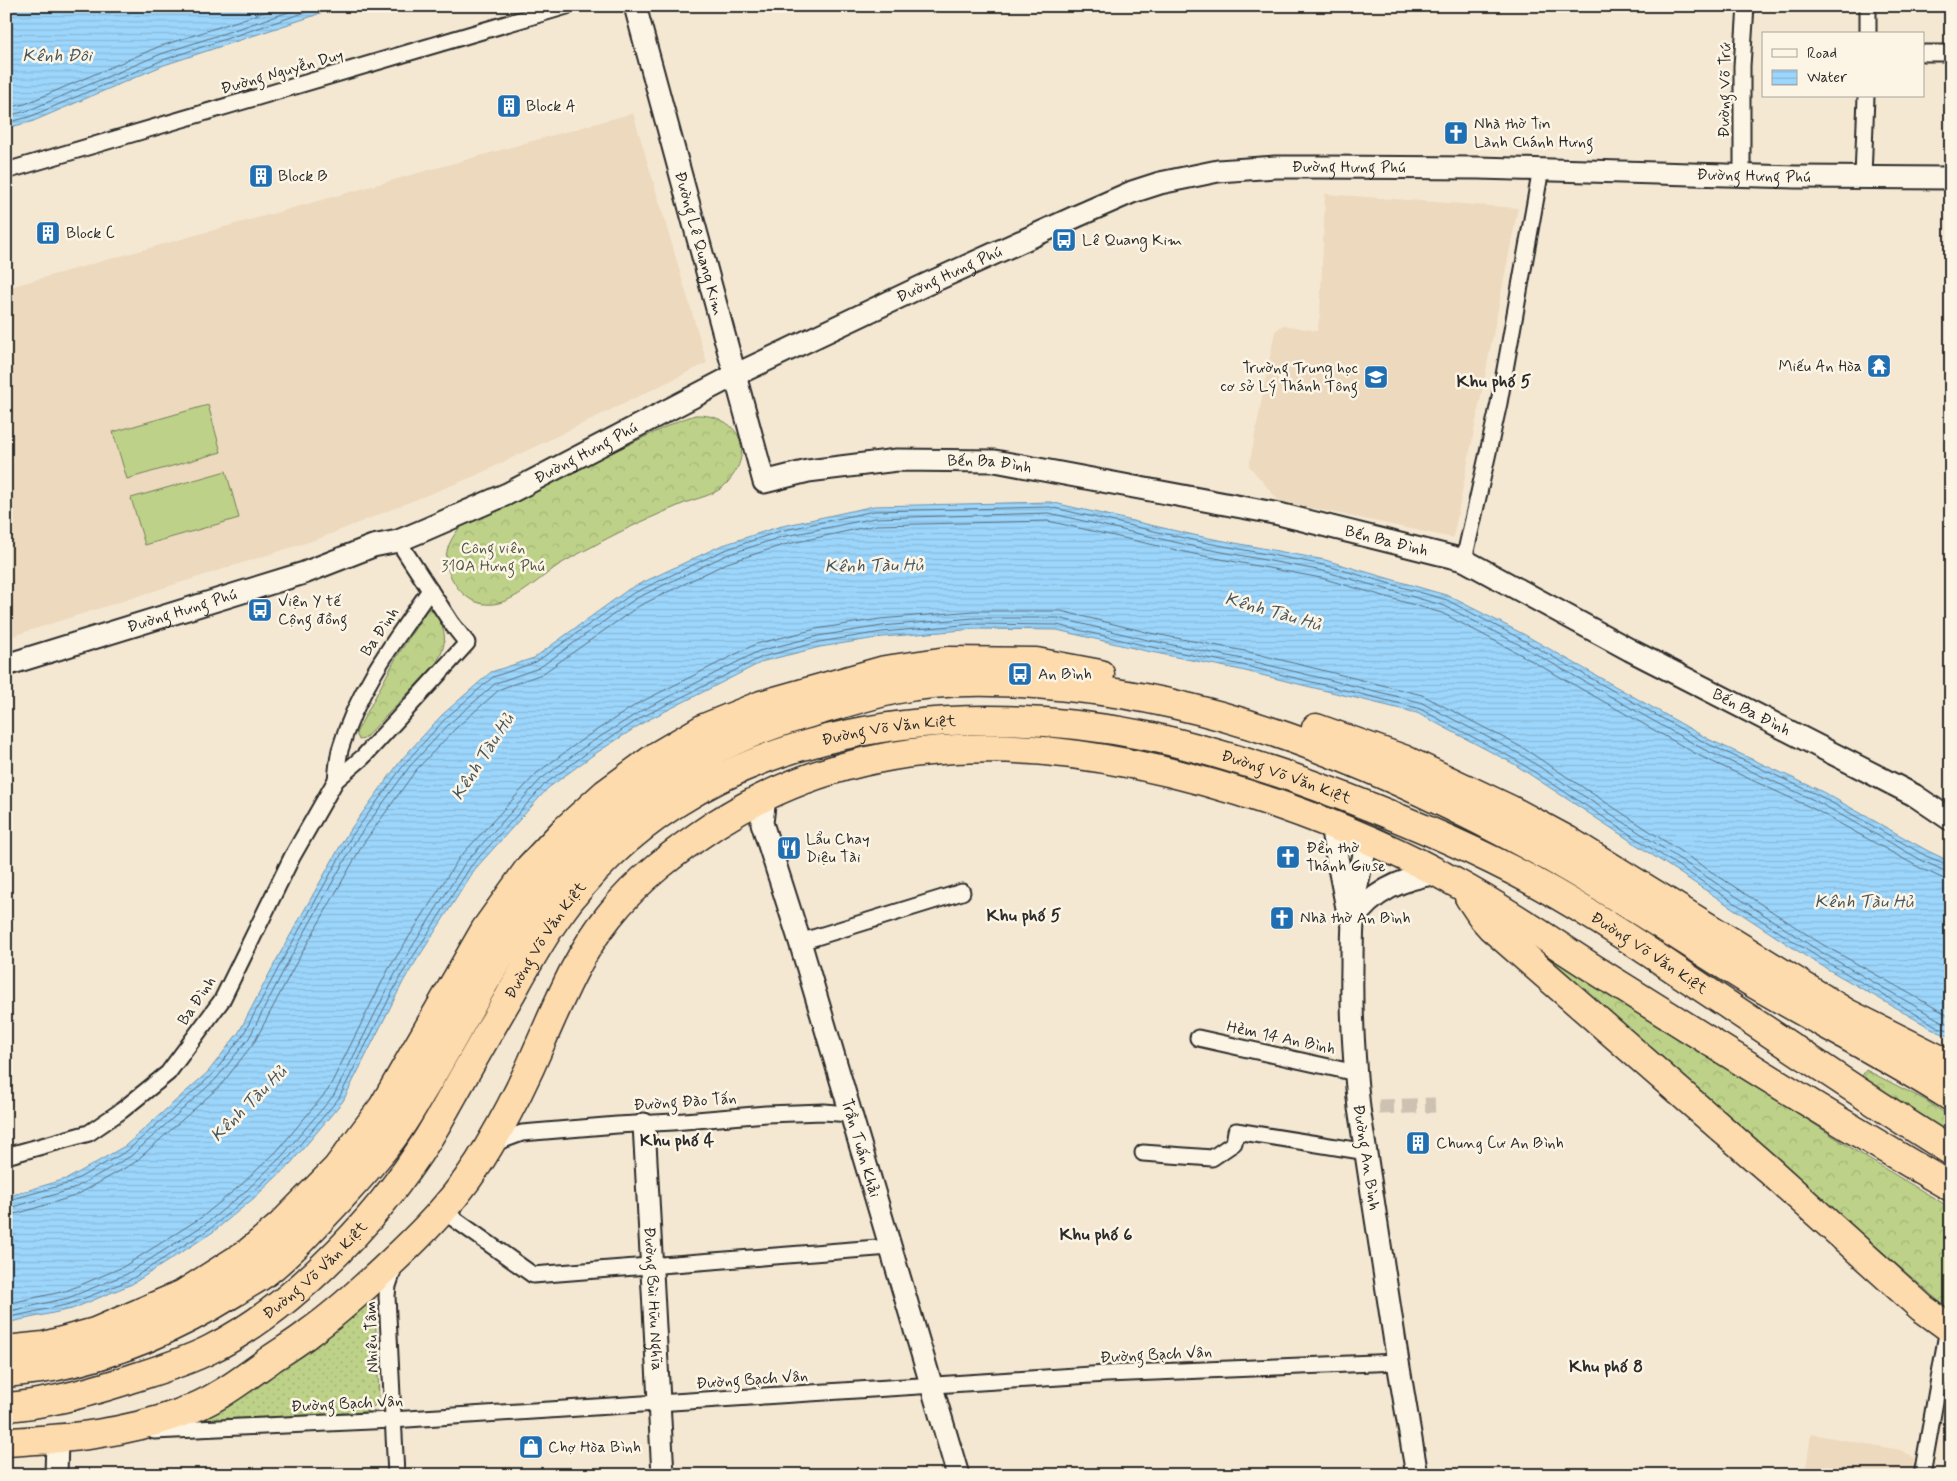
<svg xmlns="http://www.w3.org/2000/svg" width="1957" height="1481" viewBox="0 0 1957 1481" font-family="Mynerve,sans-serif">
<defs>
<pattern id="grass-dots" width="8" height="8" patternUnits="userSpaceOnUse" patternTransform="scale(1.25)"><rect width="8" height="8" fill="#bdd288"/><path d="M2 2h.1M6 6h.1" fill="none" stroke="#a3b476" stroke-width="1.8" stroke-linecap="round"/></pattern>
<pattern id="forest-crowns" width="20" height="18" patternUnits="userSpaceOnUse" patternTransform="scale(1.25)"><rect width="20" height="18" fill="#bdd288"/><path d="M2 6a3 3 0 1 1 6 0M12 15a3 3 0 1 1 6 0" fill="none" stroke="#a3b476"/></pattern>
<pattern id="water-rules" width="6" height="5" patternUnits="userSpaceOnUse" patternTransform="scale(1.25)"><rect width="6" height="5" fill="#9cd6fc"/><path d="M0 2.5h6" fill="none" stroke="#87b8d8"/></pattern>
</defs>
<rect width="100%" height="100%" fill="#f5e8d3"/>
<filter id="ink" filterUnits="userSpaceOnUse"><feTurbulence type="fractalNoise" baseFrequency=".02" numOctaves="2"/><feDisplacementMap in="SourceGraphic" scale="10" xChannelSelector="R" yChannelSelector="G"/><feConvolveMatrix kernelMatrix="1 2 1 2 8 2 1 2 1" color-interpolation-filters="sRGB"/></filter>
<g filter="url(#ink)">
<!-- built -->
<g fill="#edd9bd">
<path d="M633 113 707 363 477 475 318 539 6 638V288Z"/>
<path d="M1325 194 1518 208 1453 538 1279 501 1249 466 1275 331 1283 325 1317 331 1320 315Z"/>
<path d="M1811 1434 1901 1450 1914 1458 1912 1475H1805Z"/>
</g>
<!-- grass -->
<path fill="url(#grass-dots)" stroke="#747e5a" d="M374 1289 379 1397C377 1405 372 1408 366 1412L193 1421Z"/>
<!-- forest -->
<g fill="url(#forest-crowns)" stroke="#747e5a">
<path d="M695 415C738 414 757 450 727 483 716 496 695 498 680 505 652 517 624 529 597 544 584 551 570 558 557 566 539 579 515 602 493 604 473 606 459 593 451 577 440 557 449 539 464 523L678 421Z"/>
<path d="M431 608 435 609C446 631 449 643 435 665L364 739 359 740 356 733 396 658 427 610Z"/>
<path d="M1517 931 1865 1157 1951 1208V1312Z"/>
<path d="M1866 1070 1925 1100 1951 1117V1136L1860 1079Z"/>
</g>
<!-- garden -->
<g fill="#bdd288" stroke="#747e5a">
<path d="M208 405 221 452 127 479 113 432Z"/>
<path d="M226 471 239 518 145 545 131 498Z"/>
</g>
<!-- water -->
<g fill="url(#water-rules)" stroke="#6f92a8">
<path d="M6 6H337L313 16 164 65 31 122 6 128Z"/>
<path d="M1050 502 1198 536 1325 560 1449 596 1525 635 1708 739 1821 791 1928 851 1951 862V1037L1936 1031 1810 959 1514 764 1417 713 1241 670 1146 651 1057 630 975 629 883 637 820 647 764 661 646 721 593 755 548 788 475 869 404 980 343 1101 291 1163 254 1198 213 1232 132 1284 72 1309 6 1323V1197L69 1178 125 1146 208 1072 239 1032 277 959 347 834 402 759 442 715 491 672 534 658 629 589 720 546 778 527 874 506Z"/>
</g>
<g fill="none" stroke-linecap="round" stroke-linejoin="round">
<!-- shore -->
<g stroke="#586f7f" stroke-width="1">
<path d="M6 108 25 104 158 47 283 6"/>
<path d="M6 116 27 111 161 54 307 6"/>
<path d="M6 123 29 117 163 60 324 6"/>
<path d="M6 1201 70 1183 127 1151 212 1075 243 1035 282 961 351 837 406 762 446 718 493 677 536 662 632 594 722 551 780 531 874 511 1050 507 1197 541 1324 565 1447 600 1523 640 1706 743 1818 795 1926 856 1951 866"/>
<path d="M6 1208 17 1206 73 1189 131 1156 216 1079 249 1038 287 964 356 840 410 766 450 723 496 683 539 668 635 599 724 556 781 537 875 518 1049 513 1196 547 1323 571 1445 606 1520 645 1703 749 1816 801 1923 861 1945 871 1951 872"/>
<path d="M6 1215 19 1213 75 1196 134 1163 221 1085 255 1041 294 967 363 844 416 770 456 728 500 689 542 674 639 606 727 563 783 545 876 525 1048 521 1194 554 1321 578 1442 613 1516 652 1700 756 1812 808 1920 868 1942 878 1951 880"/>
<path d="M6 1304 66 1291 123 1267 202 1217 242 1184 277 1151 328 1090 388 970 459 858 537 773 583 739 637 704 756 644 816 629 880 619 974 611H1061L1150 633 1245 651 1422 695 1523 748 1820 943 1951 1017"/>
<path d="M6 1312 68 1298 127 1274 207 1223 247 1190 282 1156 334 1095 395 974 465 863 541 779 587 745 641 711 759 651 818 636 882 626 974 618H1058L1148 640 1243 659 1420 702 1520 754 1816 949 1941 1021 1951 1025"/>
<path d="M6 1318 70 1304 130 1280 211 1228 251 1194 287 1160 339 1098 400 977 471 866 545 784 591 750 644 716 762 657 819 642 882 632 974 624 1057 625 1147 646 1242 665 1418 708 1516 760 1813 954 1938 1027 1951 1031"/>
</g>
<!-- street-tunnel -->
<path stroke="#cdc2b1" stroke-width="15" stroke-dasharray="15 8" stroke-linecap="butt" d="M1379 1107 1435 1105"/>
<defs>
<g id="street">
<path d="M1868 34V6"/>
<path d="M1923 53H1951"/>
<path d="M6 171 567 6"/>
<path d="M1742 175V66L1746 6"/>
<path d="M1863 178 1866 96"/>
<path d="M1464 560 1499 403 1541 169"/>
<path d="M336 780C337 770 338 759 340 750 357 690 395 640 430 590"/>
<path d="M800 942 962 892"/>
<path d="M1198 1038 1356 1073"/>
<path d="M492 1144 522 1133 617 1125 673 1122 766 1114 824 1112 850 1114"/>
<path d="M1143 1153 1212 1158 1234 1143 1236 1131 1367 1152"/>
<path d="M6 1156 89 1133 121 1111 168 1073 222 1000 292 857 336 780 363 757 467 643 452 624 398 541"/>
<path d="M443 1211 533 1275 890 1247"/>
<path d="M395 1265 388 1286 387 1296 396 1475"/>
<path d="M154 1431 392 1420 1106 1374 1398 1362"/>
<path d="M1922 1475 1948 1328"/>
</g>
<g id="secondary">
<path id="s1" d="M635 6 764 482 808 471 897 460 995 461 1279 514 1464 560 1630 650 1914 795 1951 820"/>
<path id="s2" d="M6 665 304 573 373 546 398 541 422 531 507 494 735 375 927 284 1075 217 1132 192 1160 183 1218 171 1276 167H1320L1479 168 1795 177 1951 178"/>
<path id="s3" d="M765 797 762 823 800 942 958 1475"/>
<path d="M1333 826V837L1347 908"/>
<path id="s4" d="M1369 840C1353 884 1352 921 1352 967 1351 1014 1354 1061 1359 1108L1398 1362 1417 1475"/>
<path d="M1352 922C1372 891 1403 878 1439 873"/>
<path id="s5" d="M644 1124 663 1475"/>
<path d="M56 1475 57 1440"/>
</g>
<g id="highway">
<path d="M1316 728 1403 759 1511 810 1567 840 1845 1012 1951 1065"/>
<path d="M1469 897 1483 918 1491 927 1769 1170 1922 1308 1951 1329"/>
<path d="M6 1350 44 1346 95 1332 183 1294 249 1252 279 1227 337 1168 383 1107 485 930 530 867 564 831 606 793 658 755 704 728 761 705 885 670 947 661 1036 662 1100 674"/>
<path d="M6 1373C22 1371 37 1370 53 1367 118 1354 179 1327 235 1292 245 1285 256 1280 265 1273 292 1252 316 1224 340 1199 358 1179 377 1159 393 1137 407 1118 418 1097 430 1078 463 1021 494 961 533 907 601 811 700 743 814 712 841 704 867 696 893 690 950 678 1011 681 1068 687 1238 703 1401 776 1549 857 1617 895 1682 939 1748 980 1815 1020 1885 1055 1951 1097"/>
<path id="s6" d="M6 1407C46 1404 83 1394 121 1382 151 1372 181 1364 209 1350 299 1305 390 1206 439 1120 462 1079 485 1038 509 997 524 970 539 942 557 917 690 728 940 693 1152 737 1198 747 1243 761 1288 776 1358 801 1427 828 1494 861 1564 895 1630 939 1695 983 1780 1039 1864 1097 1951 1151"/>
<path d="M6 1442C65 1439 124 1434 180 1413 214 1402 243 1379 271 1359 284 1350 298 1342 310 1332 336 1314 359 1292 382 1271 423 1233 461 1195 489 1146 509 1112 527 1076 542 1040 561 997 579 953 609 916 638 879 677 850 716 824 889 713 1089 740 1274 803 1337 825 1400 851 1458 884 1513 914 1565 951 1618 984 1728 1053 1838 1122 1951 1187"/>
</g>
</defs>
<!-- street casing -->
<use href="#street" stroke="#2b2b2b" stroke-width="19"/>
<!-- secondary casing -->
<use href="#secondary" stroke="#2b2b2b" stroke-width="25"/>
<!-- highway casing -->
<use href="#highway" stroke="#2b2b2b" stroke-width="31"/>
<!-- street -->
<use href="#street" stroke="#fcf5e5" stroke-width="15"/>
<!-- secondary -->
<use href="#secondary" stroke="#fcf5e5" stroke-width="21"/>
<!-- highway -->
<use href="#highway" stroke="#fedbac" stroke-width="28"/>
</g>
</g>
<!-- icons -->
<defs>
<symbol id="building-square" viewBox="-11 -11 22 22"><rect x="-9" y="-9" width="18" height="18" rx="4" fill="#1f6fb2" stroke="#fcf5e5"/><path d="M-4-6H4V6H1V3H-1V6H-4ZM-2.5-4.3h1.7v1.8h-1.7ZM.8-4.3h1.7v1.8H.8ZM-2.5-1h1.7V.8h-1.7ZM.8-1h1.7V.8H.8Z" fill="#fff"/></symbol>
<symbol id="church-square" viewBox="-11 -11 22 22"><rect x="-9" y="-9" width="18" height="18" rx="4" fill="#1f6fb2" stroke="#fcf5e5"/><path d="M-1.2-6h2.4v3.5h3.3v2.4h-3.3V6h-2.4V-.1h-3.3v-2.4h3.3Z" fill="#fff"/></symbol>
<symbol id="bus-square" viewBox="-11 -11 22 22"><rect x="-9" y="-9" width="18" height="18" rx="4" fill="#1f6fb2" stroke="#fcf5e5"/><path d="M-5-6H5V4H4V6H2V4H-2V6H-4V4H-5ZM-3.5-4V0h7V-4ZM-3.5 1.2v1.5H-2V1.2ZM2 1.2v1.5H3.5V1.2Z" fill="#fff"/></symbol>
<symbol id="temple-square" viewBox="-11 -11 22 22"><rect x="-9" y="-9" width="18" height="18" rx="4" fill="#1f6fb2" stroke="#fcf5e5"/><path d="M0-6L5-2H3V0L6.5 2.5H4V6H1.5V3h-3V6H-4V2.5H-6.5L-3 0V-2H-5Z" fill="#fff"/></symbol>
<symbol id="school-square" viewBox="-11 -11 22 22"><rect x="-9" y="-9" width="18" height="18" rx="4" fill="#1f6fb2" stroke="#fcf5e5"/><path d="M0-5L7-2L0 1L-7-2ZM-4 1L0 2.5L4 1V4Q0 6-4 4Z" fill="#fff"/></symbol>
<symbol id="restaurant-square" viewBox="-11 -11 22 22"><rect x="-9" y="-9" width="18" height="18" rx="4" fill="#1f6fb2" stroke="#fcf5e5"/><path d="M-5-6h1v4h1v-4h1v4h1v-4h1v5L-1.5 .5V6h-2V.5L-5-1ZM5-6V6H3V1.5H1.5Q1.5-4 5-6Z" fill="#fff"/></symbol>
<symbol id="shop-square" viewBox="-11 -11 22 22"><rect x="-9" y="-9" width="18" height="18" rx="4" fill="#1f6fb2" stroke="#fcf5e5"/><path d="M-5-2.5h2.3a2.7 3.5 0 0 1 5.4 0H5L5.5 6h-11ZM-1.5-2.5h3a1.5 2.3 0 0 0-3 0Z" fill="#fff"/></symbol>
</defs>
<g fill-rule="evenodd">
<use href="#building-square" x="495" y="92" width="28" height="28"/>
<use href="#church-square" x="1442" y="119" width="28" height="28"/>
<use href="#building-square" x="247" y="162" width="28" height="28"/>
<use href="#building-square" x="34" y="219" width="28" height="28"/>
<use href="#bus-square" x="1050" y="226" width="28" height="28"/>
<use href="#temple-square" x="1865" y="352" width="28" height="28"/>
<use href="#school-square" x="1362" y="363" width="28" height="28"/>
<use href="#bus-square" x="246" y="596" width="28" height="28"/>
<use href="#bus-square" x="1006" y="660" width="28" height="28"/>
<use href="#restaurant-square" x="775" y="834" width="28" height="28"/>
<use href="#church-square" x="1274" y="843" width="28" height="28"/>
<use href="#church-square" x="1268" y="904" width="28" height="28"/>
<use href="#building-square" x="1404" y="1129" width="28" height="28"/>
<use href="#shop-square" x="517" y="1433" width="28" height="28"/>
</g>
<g text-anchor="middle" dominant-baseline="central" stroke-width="5" stroke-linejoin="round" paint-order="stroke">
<!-- street labels -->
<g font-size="16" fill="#2b2b2b" stroke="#fcf5e5">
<text transform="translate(282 72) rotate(-16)">Đường Nguyễn Duy</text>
<text transform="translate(1725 90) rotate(-89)">Đường Võ Trứ</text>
<text stroke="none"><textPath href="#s2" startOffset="1444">Đường Hưng Phú</textPath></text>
<text stroke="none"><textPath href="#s2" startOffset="1849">Đường Hưng Phú</textPath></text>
<text stroke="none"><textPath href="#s1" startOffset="246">Đường Lê Quang Kim</textPath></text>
<text stroke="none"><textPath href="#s2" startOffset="1024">Đường Hưng Phú</textPath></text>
<text stroke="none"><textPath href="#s2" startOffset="619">Đường Hưng Phú</textPath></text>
<text stroke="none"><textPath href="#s1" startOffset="721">Bến Ba Đình</textPath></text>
<text stroke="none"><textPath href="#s1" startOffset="1126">Bến Ba Đình</textPath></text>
<text stroke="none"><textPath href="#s2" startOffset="184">Đường Hưng Phú</textPath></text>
<text transform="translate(380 632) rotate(-56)">Ba Đình</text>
<text stroke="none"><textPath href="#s1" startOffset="1531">Bến Ba Đình</textPath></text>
<text stroke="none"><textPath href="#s6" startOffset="1169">Đường Võ Văn Kiệt</textPath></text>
<text stroke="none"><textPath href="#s6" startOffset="1574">Đường Võ Văn Kiệt</textPath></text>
<text stroke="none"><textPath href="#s6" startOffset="750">Đường Võ Văn Kiệt</textPath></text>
<text stroke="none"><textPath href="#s6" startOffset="1979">Đường Võ Văn Kiệt</textPath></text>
<text transform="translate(197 1001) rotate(-56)">Ba Đình</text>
<text transform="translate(1281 1038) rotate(12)">Hẻm 14 An Bình</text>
<text transform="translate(685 1102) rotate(-4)">Đường Đào Tấn</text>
<text stroke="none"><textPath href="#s3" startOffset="366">Trần Tuấn Khải</textPath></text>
<text stroke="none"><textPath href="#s4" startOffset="320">Đường An Bình</textPath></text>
<text stroke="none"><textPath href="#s6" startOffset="345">Đường Võ Văn Kiệt</textPath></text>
<text stroke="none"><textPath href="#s5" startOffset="175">Đường Bùi Hữu Nghĩa</textPath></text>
<text transform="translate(372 1337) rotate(-92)">Nhiêu Tâm</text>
<text transform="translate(1156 1355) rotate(-3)">Đường Bạch Vân</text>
<text transform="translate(752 1380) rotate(-4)">Đường Bạch Vân</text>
<text transform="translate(347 1404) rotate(-3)">Đường Bạch Vân</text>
</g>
<!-- poi labels -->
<g font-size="16" fill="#2b2b2b" stroke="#fcf5e5" text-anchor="start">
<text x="526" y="106">Block A</text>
<text x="1474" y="124">Nhà thờ Tin<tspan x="1474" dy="18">Lành Chánh Hưng</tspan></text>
<text x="278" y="176">Block B</text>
<text x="66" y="233">Block C</text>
<text x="1082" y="240">Lê Quang Kim</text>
<text x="1862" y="366" text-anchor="end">Miếu An Hòa</text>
<text x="1358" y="368" text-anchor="end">Trường Trung học<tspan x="1358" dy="18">cơ sở Lý Thánh Tông</tspan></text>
<text x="278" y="601">Viện Y tế<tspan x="278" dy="18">Cộng đồng</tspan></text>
<text x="1038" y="674">An Bình</text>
<text x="806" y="839">Lẩu Chay<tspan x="806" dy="18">Diệu Tài</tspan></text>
<text x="1306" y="848">Đền thờ<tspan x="1306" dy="18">Thánh Giuse</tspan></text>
<text x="1300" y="918">Nhà thờ An Bình</text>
<text x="1436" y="1143">Chung Cư An Bình</text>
<text x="548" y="1447">Chợ Hòa Bình</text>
</g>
<!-- park labels -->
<g font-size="16" fill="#505542" stroke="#fcf5e5">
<text x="493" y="548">Công viên<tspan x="493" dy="18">310A Hưng Phú</tspan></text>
</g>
<!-- water labels -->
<g font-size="18" font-style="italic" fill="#47565f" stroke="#fcf5e5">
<text x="57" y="56">Kênh Đôi</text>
<text transform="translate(874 566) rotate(-1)">Kênh Tàu Hủ</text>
<text transform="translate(1273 612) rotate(16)">Kênh Tàu Hủ</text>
<text transform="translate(483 757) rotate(-57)">Kênh Tàu Hủ</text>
<text x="1864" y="902">Kênh Tàu Hủ</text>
<text transform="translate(249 1104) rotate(-45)">Kênh Tàu Hủ</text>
</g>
<!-- neighbourhood labels -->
<g font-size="18" font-weight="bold" fill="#2b2b2b" stroke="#fcf5e5">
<text x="1494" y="382">Khu phố 5</text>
<text x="1024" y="916">Khu phố 5</text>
<text x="677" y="1141">Khu phố 4</text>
<text x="1096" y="1235">Khu phố 6</text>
<text x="1606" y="1367">Khu phố 8</text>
</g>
</g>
<!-- margin -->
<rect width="1957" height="1481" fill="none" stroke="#fcf5e5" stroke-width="25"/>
<rect x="12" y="12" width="1932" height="1456" fill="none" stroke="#2b2b2b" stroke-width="2" filter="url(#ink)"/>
<!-- legend -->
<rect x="1762" y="32" width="162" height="65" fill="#fcf5e5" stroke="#a8a49b"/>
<rect x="1772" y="49" width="25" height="8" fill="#fcf5e5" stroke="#a8a49b"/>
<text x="1807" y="58" font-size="15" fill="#2b2b2b">Road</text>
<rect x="1772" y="70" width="25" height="15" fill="url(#water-rules)" stroke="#a8a49b"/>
<text x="1807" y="82" font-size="15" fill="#2b2b2b">Water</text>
</svg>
